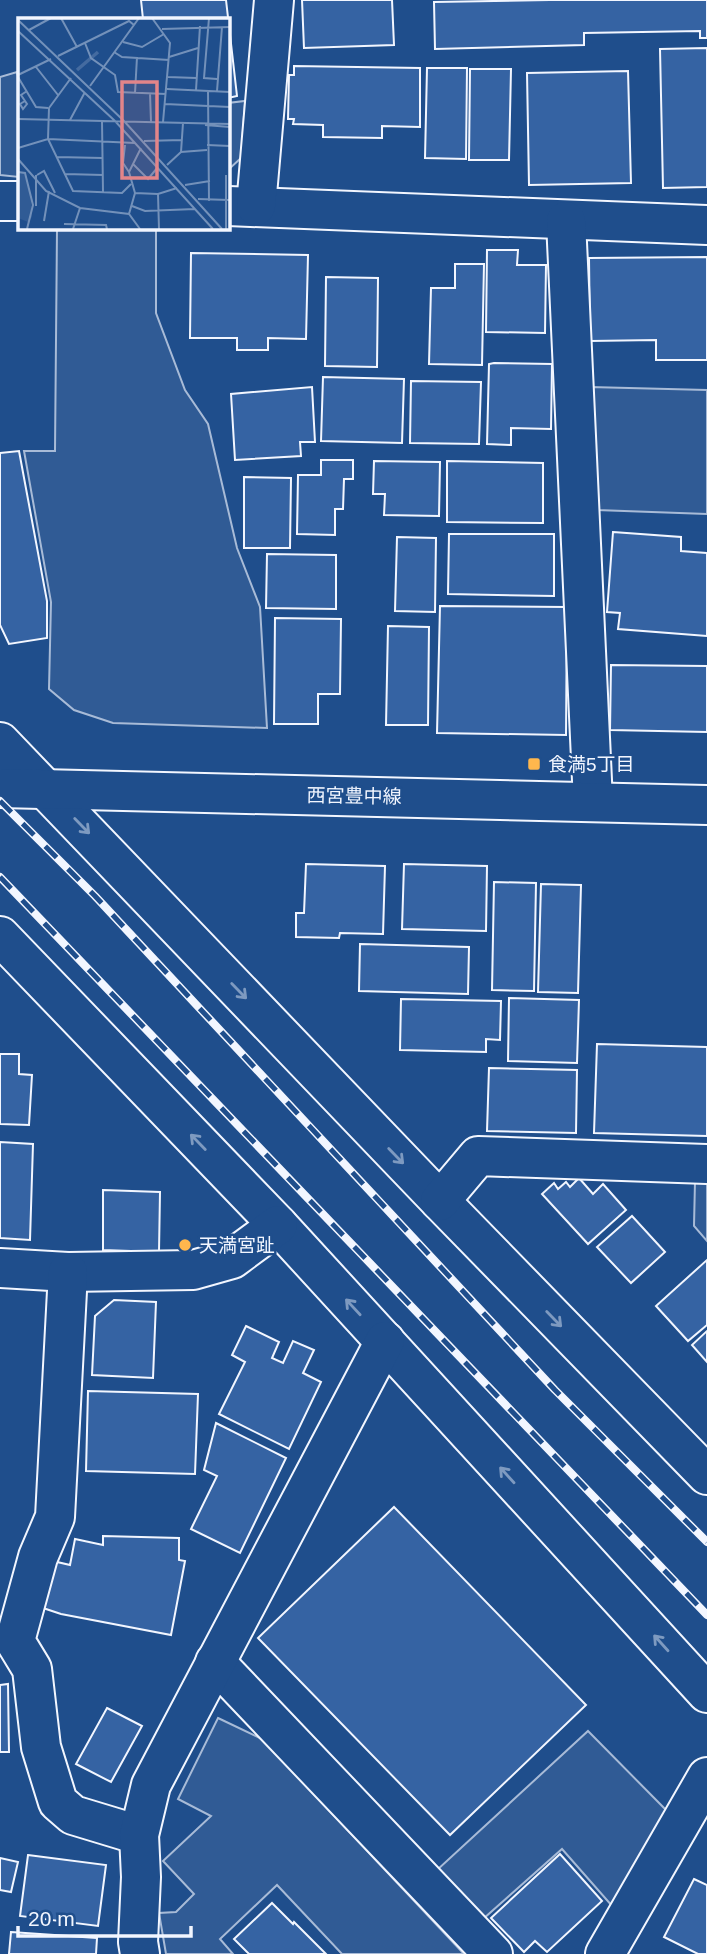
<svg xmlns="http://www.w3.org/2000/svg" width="707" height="1954" viewBox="0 0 707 1954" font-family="Arial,'Noto Sans JP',sans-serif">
<rect width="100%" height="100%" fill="#1f4e8c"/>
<!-- built -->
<g fill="#305b95" stroke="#a8bbd7" stroke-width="2">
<path d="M17 72 19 80V177L0 175V77Z"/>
<path d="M245 101 241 158 228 170V103Z"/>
<path d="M57 229 156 230V313L185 390 208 424 237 548 260 607 267 728 113 723 74 710 49 689 51 602 24 451H55Z"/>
<path d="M590 387 707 390V514L597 510Z"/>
<path d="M695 1181 707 1182V1241L694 1226Z"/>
<path d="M218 1718 262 1739 464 1954H342L277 1885 220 1939 233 1954H166L159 1913 176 1912 194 1894 163 1861 211 1816 178 1799Z"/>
<path d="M588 1731 668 1812 613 1907 562 1849 483 1919 437 1870Z"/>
</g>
<!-- building -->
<g fill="#3563a3" stroke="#f2f6ff" stroke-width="2">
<path d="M141 0H226L237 96 228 98V19H143Z"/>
<path d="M302 0H392L394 45 304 48Z"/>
<path d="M550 0H707V38H700V31L584 33V45L435 49 434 2Z"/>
<path d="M707 48V187L663 188 660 49Z"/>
<path d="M294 66 420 68V127L382 126V138L323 137V125L293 124 294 119H288L289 75H294Z"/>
<path d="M427 68H467L466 159 425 158Z"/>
<path d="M470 69H511L509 160H469Z"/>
<path d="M628 71 631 183 529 185 527 73Z"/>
<path d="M487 250H518L517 265H546L545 333 486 332Z"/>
<path d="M191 253 308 255 306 339 268 338V350H237V338H190Z"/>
<path d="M707 257V360H656V340L590 341 589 258Z"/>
<path d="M455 264H484L482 365 429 364 431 288H455Z"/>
<path d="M326 277 378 278 377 367 325 366Z"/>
<path d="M494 363 552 364 551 429 511 428V445L487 444 489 364Z"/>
<path d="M323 377 404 379 402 443 321 441Z"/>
<path d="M411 381 481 382 479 444 410 443Z"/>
<path d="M312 387 315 442H300L301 456 235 460 231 394Z"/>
<path d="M19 451 47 601V638L9 644 0 625V453Z"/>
<path d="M321 460H353V479H344L343 509H335V535L297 534 298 475H321Z"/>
<path d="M374 461 440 462 439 516 384 515 385 494H373Z"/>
<path d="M447 461 543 463V523L447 522Z"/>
<path d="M244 477 291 478 290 548H244Z"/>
<path d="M613 532 681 537V551L707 553V636L618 629 620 613 607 612Z"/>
<path d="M449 534H554V596L448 594Z"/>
<path d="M397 537 436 538 435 612 395 611Z"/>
<path d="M267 554 336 555V609L266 608Z"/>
<path d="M440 606 567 607 566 735 437 733Z"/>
<path d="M275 618 341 619 340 694H318V724H274Z"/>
<path d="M388 626 429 627 428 725H386Z"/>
<path d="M611 665 707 666V732L610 730Z"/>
<path d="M306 864 385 866 383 934 340 933 339 938 296 937V913H304Z"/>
<path d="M404 864 487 866 486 931 402 929Z"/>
<path d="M494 882 536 883 534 991 492 990Z"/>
<path d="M541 884 581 885 578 993 538 992Z"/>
<path d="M360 944 469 947 468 994 359 991Z"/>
<path d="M509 998 579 1000 577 1063 508 1061Z"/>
<path d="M401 999 501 1001 500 1040 486 1039V1052L400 1050Z"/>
<path d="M597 1044 707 1047V1136L594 1133Z"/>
<path d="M0 1054H19V1074L32 1075 29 1125 0 1124Z"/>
<path d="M489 1068 577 1070 576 1133 487 1131Z"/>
<path d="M0 1142 33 1144 30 1240 0 1238Z"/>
<path d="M579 1178 593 1194 603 1184 626 1210 588 1244 542 1194 554 1183 558 1189 566 1182 570 1187Z"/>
<path d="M103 1190 160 1192 159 1252 103 1250Z"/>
<path d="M632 1216 665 1252 631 1283 597 1247Z"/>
<path d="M707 1260V1325L688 1341 656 1306Z"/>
<path d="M114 1300 156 1302 153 1378 92 1375 95 1316Z"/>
<path d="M246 1326 279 1342 272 1358 283 1363 293 1341 314 1350 303 1373 321 1382 289 1449 219 1414 245 1362 232 1355Z"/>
<path d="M707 1331V1362L692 1345Z"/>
<path d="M88 1391 198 1394 195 1474 86 1471Z"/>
<path d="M216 1423 286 1458 240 1553 191 1529 217 1476 204 1470Z"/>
<path d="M394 1507 586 1705 450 1835 258 1638Z"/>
<path d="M103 1536 179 1538V1560L185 1561 171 1635 61 1614 43 1608 47 1577 57 1562 70 1565 75 1539 103 1545Z"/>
<path d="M8 1684 9 1752H0V1685Z"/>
<path d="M107 1708 142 1726 111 1782 76 1764Z"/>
<path d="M560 1854 602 1901 547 1952 535 1941 524 1952 491 1918Z"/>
<path d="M28 1855 106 1865 98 1926 20 1916Z"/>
<path d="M0 1858 18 1862 11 1892 0 1890Z"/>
<path d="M694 1879 707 1885V1954H698L664 1937Z"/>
<path d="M272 1903 293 1924 294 1922 326 1954H249L234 1939Z"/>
<path d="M11 1932 97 1938 96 1954H9Z"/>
</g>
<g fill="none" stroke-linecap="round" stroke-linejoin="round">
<defs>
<g id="minor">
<path d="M0 201H19"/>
<path d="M228 206 707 225"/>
<path d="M256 206 274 0"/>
<path d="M566 221 593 802"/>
<path d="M0 742 440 1201 707 1475"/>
<path d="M0 936 278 1225 707 1693"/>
<path d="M440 1201 478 1156 707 1164"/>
<path d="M0 1268 68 1272 193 1270 232 1259 278 1225"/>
<path d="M68 1272 55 1517 38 1557 15 1641 32 1669 41 1747 58 1802 73 1815 139 1835"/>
<path d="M215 1662 493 1954"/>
<path d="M140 1954 138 1942 141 1877 139 1835 151 1785 385 1341"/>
<path d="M605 1954 707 1777"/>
</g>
<path id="major" d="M0 788 707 805"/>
</defs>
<!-- minor casing -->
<use href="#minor" stroke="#f2f6ff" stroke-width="42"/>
<!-- major casing -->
<use href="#major" stroke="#f2f6ff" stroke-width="42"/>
<!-- minor -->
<use href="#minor" stroke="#1f4e8c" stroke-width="38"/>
<!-- major -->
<use href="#major" stroke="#1f4e8c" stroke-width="38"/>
<defs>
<g id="rail">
<path d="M0 801 95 896 555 1390 707 1542"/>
<path d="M0 877 707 1615"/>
</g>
</defs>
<!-- rail casing -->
<use href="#rail" stroke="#f2f6ff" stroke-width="8"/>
<!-- rail -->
<use href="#rail" stroke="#1f4e8c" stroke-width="5" stroke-dasharray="16" stroke-linecap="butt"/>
</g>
<!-- one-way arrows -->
<defs><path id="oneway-shaft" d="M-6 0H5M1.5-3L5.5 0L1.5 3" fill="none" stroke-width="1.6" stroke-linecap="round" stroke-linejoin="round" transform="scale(1.75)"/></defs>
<g stroke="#7e9ac0">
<use href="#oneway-shaft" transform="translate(82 826) rotate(46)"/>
<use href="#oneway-shaft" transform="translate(239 991) rotate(46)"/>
<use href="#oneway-shaft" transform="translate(198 1142) rotate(-134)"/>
<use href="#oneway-shaft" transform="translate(396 1156) rotate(46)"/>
<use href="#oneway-shaft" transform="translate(353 1307) rotate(-133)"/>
<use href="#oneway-shaft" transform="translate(554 1319) rotate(46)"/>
<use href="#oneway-shaft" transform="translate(507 1475) rotate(-132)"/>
<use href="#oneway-shaft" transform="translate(661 1643) rotate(-132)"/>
</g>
<!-- markers -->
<g fill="#ffb74d" stroke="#1f4e8c" stroke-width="2.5">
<rect x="527" y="757" width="14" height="14" rx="3.5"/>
<circle cx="185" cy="1245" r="7"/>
</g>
<g text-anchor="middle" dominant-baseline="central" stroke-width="5" stroke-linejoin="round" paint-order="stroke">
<!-- poi labels -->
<g font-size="19" fill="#f2f6ff" stroke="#1f4e8c" text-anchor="start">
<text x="548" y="764">食満5丁目</text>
<text x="199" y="1245">天満宮趾</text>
</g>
<!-- street labels -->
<g font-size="19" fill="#f2f6ff" stroke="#1f4e8c">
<text transform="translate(354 796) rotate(1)">西宮豊中線</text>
</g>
</g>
<!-- overview -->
<g transform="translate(18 18)">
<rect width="212" height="212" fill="#1f4e8c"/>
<path d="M0 155H6L13 178 14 199 10 204 0 200Z" fill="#305b95"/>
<path fill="none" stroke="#446ba0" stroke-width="3.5" d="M59 52 80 34"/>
<path fill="none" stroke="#7391ba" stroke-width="2" d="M43 0 59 29M134 0 152 25 145 104M191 0 186 60 199 61M0 2 106 103 204 211M144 11 212 9M11 12 33 0M0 13 97 103 195 211M105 24 124 29 146 16M67 25 73 40 97 57 100 74 148 76M96 34 104 39 151 42M40 38 111 3 116 7M151 39 180 30M18 49 40 77M0 57 33 41M0 59 18 89 30 90M150 59 178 60M53 60 31 90 30 121 55 173 104 175 113 166M72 68 121 0M149 71 212 74M178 72 182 8M190 73 191 183M199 73 204 9M117 75 119 39M132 75 133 104M7 83 2 86 5 91 9 86 3 77 9 73M147 86 212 89M0 101 212 106M52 102 67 74M84 103 85 174M187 107 212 109M126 123 164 122M107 127 105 145 111 154M189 127 212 128M0 130 30 121 117 125M163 134 165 105M39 139 84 140M0 141 28 173 62 190 111 196 122 211M115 146 130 161 140 149M149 147 163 134 189 132M0 154 7 155 15 187 9 211M47 156 85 157M18 157V188M19 157 26 153 37 175M167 167 192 163M117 175 140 176 159 170M140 176 141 211M180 181 211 182M114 188 127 193 177 191M111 196 117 175 111 154 123 130M26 203 31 173M46 206 88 207 89 211M55 211 62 190M208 211V157"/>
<path fill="#e38589" fill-opacity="0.15" stroke="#e38589" stroke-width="3.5" d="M104 64H139V160H104Z"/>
<rect width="212" height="212" fill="none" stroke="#f2f6ff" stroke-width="3.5"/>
</g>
<!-- scale -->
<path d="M18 1926v10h173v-10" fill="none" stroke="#f2f6ff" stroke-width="3.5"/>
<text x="28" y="1926" font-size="21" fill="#f2f6ff" stroke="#1f4e8c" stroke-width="5" paint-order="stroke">20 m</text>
</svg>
